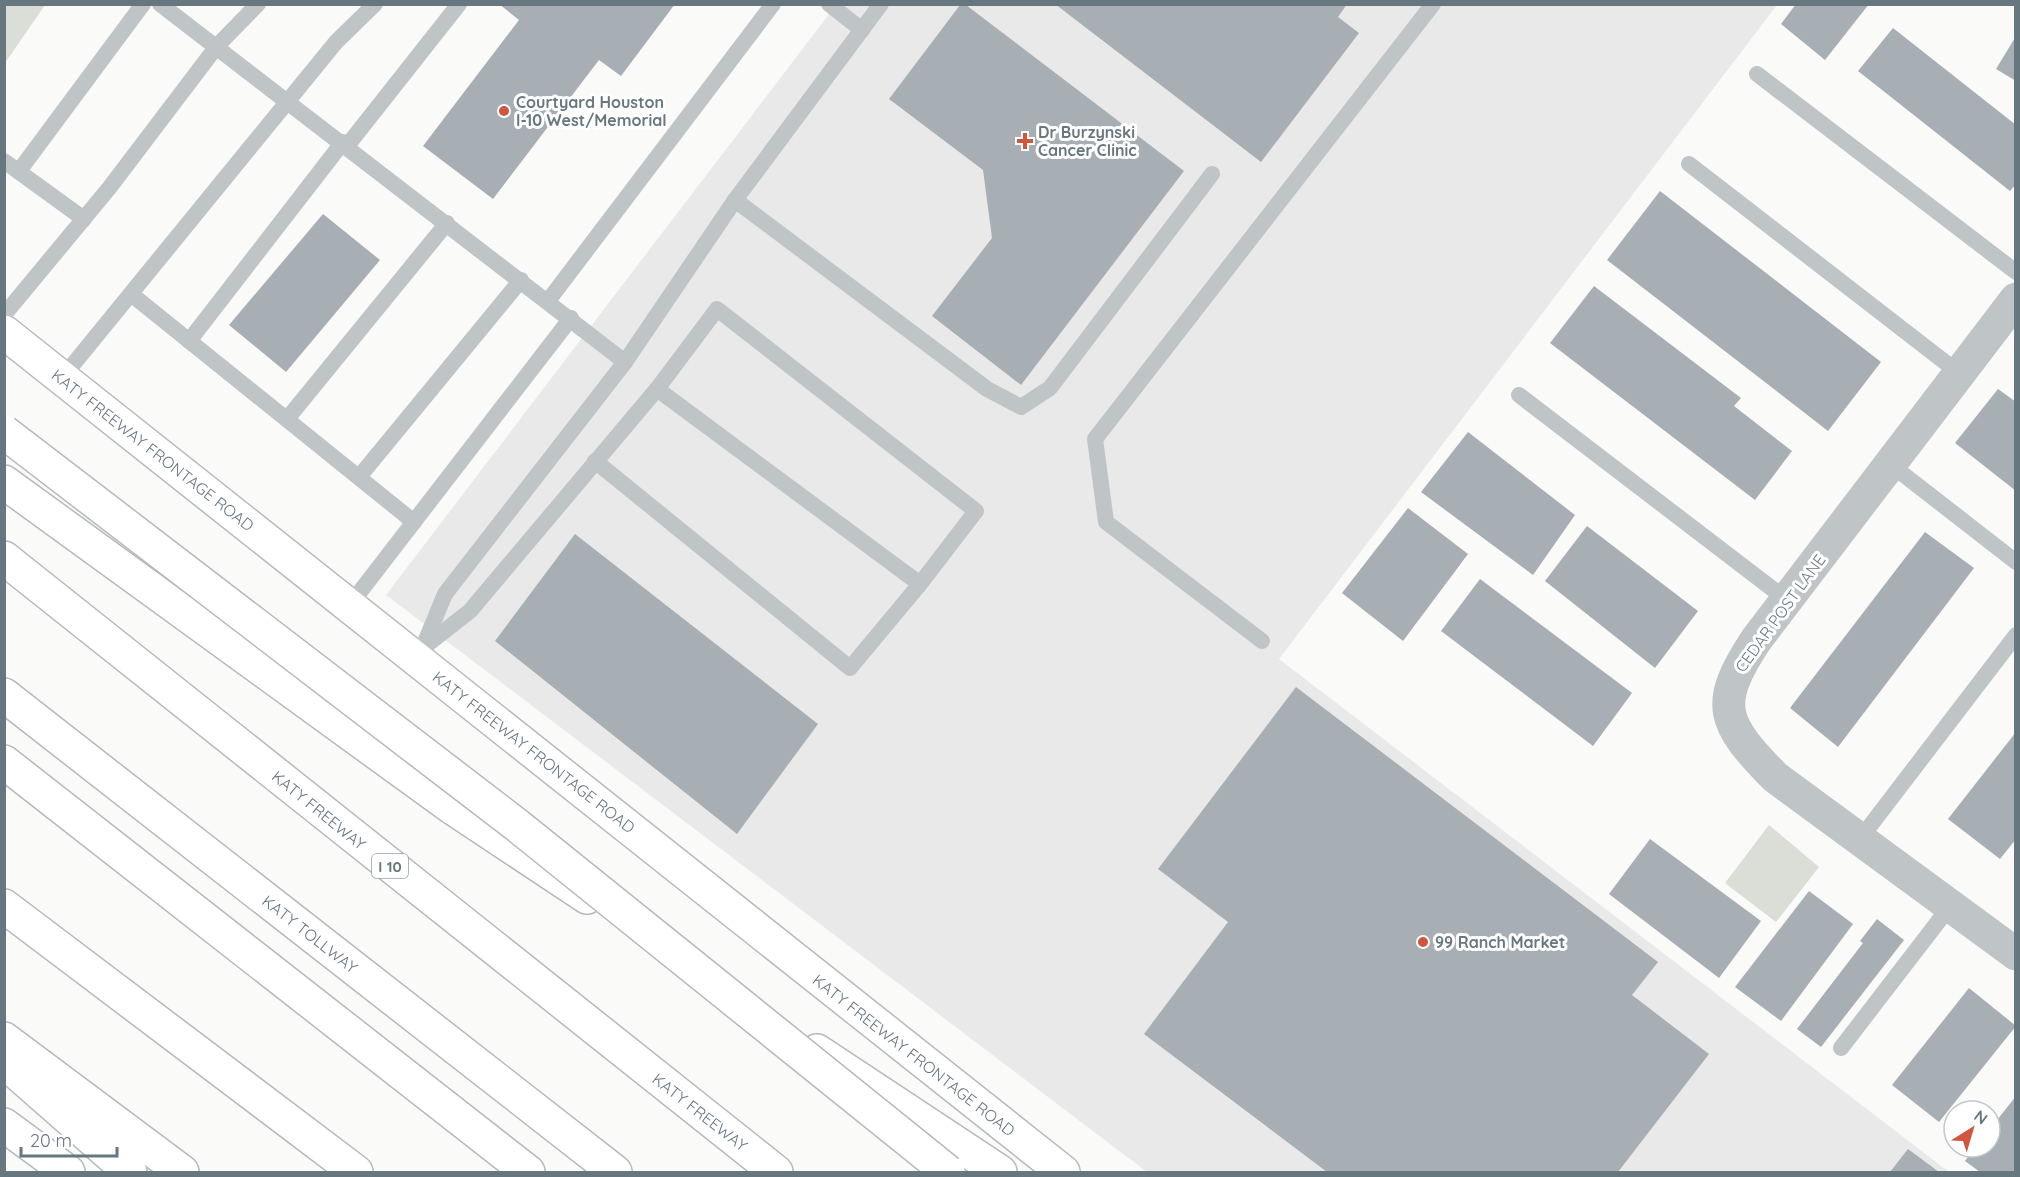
<svg xmlns="http://www.w3.org/2000/svg" width="2020" height="1177" viewBox="0 0 2020 1177" font-family="Quicksand,sans-serif">
<rect width="100%" height="100%" fill="#fafaf8"/>
<!-- built -->
<path fill="#e8e9e8" d="M836 5H1777L1279 659 1949 1172H1147L386 595Z"/>
<!-- green -->
<g fill="#daded7">
<path d="M5 4 45 5 5 63 4 5Z"/>
<path d="M1769 825 1819 867 1776 922 1725 883Z"/>
</g>
<!-- building -->
<g fill="#a7afb4">
<path d="M499 4H675L621 76 599 60 493 199 423 146 519 20Z"/>
<path d="M1055 4H1347L1338 17 1359 33 1261 162Z"/>
<path d="M1796 4H1869L1825 60 1781 24Z"/>
<path d="M960 5H966L1184 171 1021 385 932 316 992 238 983 170 889 99Z"/>
<path d="M1893 28 2016 125V184L2010 191 1858 71Z"/>
<path d="M2016 36V81L1996 69Z"/>
<path d="M1660 191 1881 362 1828 431 1607 260Z"/>
<path d="M323 214 380 260 286 372 229 325Z"/>
<path d="M1594 286 1741 398 1734 406 1792 451 1755 500 1550 343Z"/>
<path d="M1998 389 2016 402V491L1955 443Z"/>
<path d="M1468 432 1575 515 1533 575 1421 492Z"/>
<path d="M1408 508 1468 554 1403 641 1342 593Z"/>
<path d="M1587 526 1698 611 1655 668 1545 581Z"/>
<path d="M1925 532 1974 568 1838 747 1790 708Z"/>
<path d="M575 534 818 724 737 834 495 641Z"/>
<path d="M1480 579 1632 693 1593 746 1441 631Z"/>
<path d="M1296 687 1658 962 1632 995 1709 1054 1618 1172H1327L1144 1034 1228 922 1158 869Z"/>
<path d="M2016 732V839L2000 859 1948 819Z"/>
<path d="M1650 839 1761 921 1719 978 1609 894Z"/>
<path d="M1809 891 1853 924 1781 1021 1735 987Z"/>
<path d="M1877 919 1904 940 1821 1047 1797 1029 1863 943 1860 941Z"/>
<path d="M1969 988 2016 1026 1939 1122 1892 1085Z"/>
<path d="M2016 1096V1172H1980L1965 1161 1975 1147H1990V1129Z"/>
<path d="M1908 1149 1939 1172H1890Z"/>
</g>
<g fill="none" stroke-linecap="round" stroke-linejoin="round">
<defs>
<g id="secondary">
<path d="M4 332 1063 1172"/>
<path d="M4 1125 68 1172"/>
</g>
<g id="motorway">
<path d="M4 482 450 806 587 897"/>
<path d="M4 558 776 1172"/>
<path d="M4 695 615 1172"/>
<path d="M4 762 528 1172"/>
<path d="M4 906 356 1172"/>
<path d="M4 1039 182 1172"/>
<path d="M817 1051 1000 1172"/>
<path d="M15 1071 130 1172"/>
</g>
</defs>
<!-- secondary casing -->
<use href="#secondary" stroke="#b4babe" stroke-width="36"/>
<!-- motorway casing -->
<use href="#motorway" stroke="#b5b9bc" stroke-width="36"/>
<!-- service -->
<g stroke="#bfc4c7" stroke-width="16">
<path d="M160 4 625 362"/>
<path d="M829 4 862 30"/>
<path d="M1757 74 2016 272"/>
<path d="M347 146 459 4"/>
<path d="M4 161 84 219"/>
<path d="M1689 164 1959 373"/>
<path d="M19 171 143 4"/>
<path d="M735 200 987 389 1021 407 1050 388 1212 174"/>
<path d="M131 294 414 522"/>
<path d="M548 301 773 4"/>
<path d="M4 315 110 187 217 46 258 4"/>
<path d="M189 341 343 142"/>
<path d="M62 378 336 42 375 4"/>
<path d="M1519 395 1787 600"/>
<path d="M287 419 447 223"/>
<path d="M595 461 850 668 920 584 976 511 717 309 657 389"/>
<path d="M1890 464 2016 562"/>
<path d="M359 477 521 280"/>
<path d="M349 606 571 318"/>
<path d="M1262 641 1106 522 1095 439 1433 4"/>
<path d="M424 647 470 611 657 389 920 584"/>
<path d="M415 658 423 647 445 594 625 362 735 200 881 4"/>
<path d="M1860 839 2016 635"/>
<path d="M1841 1048 1951 905"/>
</g>
<!-- minor -->
<path stroke="#bfc4c7" stroke-width="33" d="M2016 299 1756 640C1713 705 1722 723 1775 777L2016 954"/>
<!-- secondary -->
<use href="#secondary" stroke="#fff" stroke-width="33"/>
<!-- motorway -->
<use href="#motorway" stroke="#fff" stroke-width="33"/>
<defs>
<path id="motorway-bridge" d="M4 432 518 826 948 1172"/>
</defs>
<!-- motorway-bridge casing -->
<use href="#motorway-bridge" stroke="#b5b9bc" stroke-width="36" stroke-linecap="butt"/>
<!-- motorway-bridge -->
<use href="#motorway-bridge" stroke="#fff" stroke-width="33"/>
</g>
<!-- markers -->
<g fill="#d15640" stroke="#fff" stroke-width="2">
<circle cx="504" cy="111" r="6"/>
<path d="M1022 132h6v6h6v6h-6v6h-6v-6h-6v-6h6z"/>
<circle cx="1423" cy="942" r="6"/>
</g>
<g text-anchor="middle" dominant-baseline="central" stroke-width="6" stroke-linejoin="round" paint-order="stroke">
<!-- shield labels -->
<rect fill="#fff" stroke="#95a0a6" stroke-width="1.5" x="372" y="854" width="36" height="24" rx="4.5"/>
<g font-size="15" font-weight="bold" fill="#677780">
<text x="390" y="866">I 10</text>
</g>
<!-- poi labels -->
<g font-size="16" font-weight="bold" fill="#677780" stroke="#fff" text-anchor="start">
<text x="516" y="102">Courtyard Houston<tspan x="516" dy="18">I-10 West/Memorial</tspan></text>
<text x="1038" y="132">Dr Burzynski<tspan x="1038" dy="18">Cancer Clinic</tspan></text>
<text x="1435" y="942">99 Ranch Market</text>
</g>
<!-- street labels -->
<g font-size="16" fill="#677780" stroke="#fff">
<text transform="translate(153 450) rotate(38)">KATY FREEWAY FRONTAGE ROAD</text>
<text transform="translate(1780 613) rotate(-54)">CEDAR POST LANE</text>
<text transform="translate(534 752) rotate(38)">KATY FREEWAY FRONTAGE ROAD</text>
<text transform="translate(319 810) rotate(39)">KATY FREEWAY</text>
<text transform="translate(310 934) rotate(38)">KATY TOLLWAY</text>
<text transform="translate(914 1055) rotate(38)">KATY FREEWAY FRONTAGE ROAD</text>
<text transform="translate(700 1112) rotate(38)">KATY FREEWAY</text>
</g>
</g>
<!-- border -->
<rect width="2020" height="1177" fill="none" stroke="#677780" stroke-width="12"/>
<!-- north arrow -->
<g transform="translate(1972 1129) rotate(37)"><circle r="28" fill="#ffffff" stroke="#c2c9cc" stroke-width="1.5"/>
<path d="M0-4.5L10 22L0 15L-10 22Z" fill="#d15640"/>
<text y="-9" font-size="16" font-weight="bold" text-anchor="middle" fill="#677780">N</text>
</g>
<!-- scale -->
<path d="M21 1147v9h96v-9" fill="none" stroke="#677780" stroke-width="3"/>
<text x="30" y="1147" font-size="18" fill="#677780" stroke="#ffffff" stroke-width="4.5" paint-order="stroke">20 m</text>
</svg>
